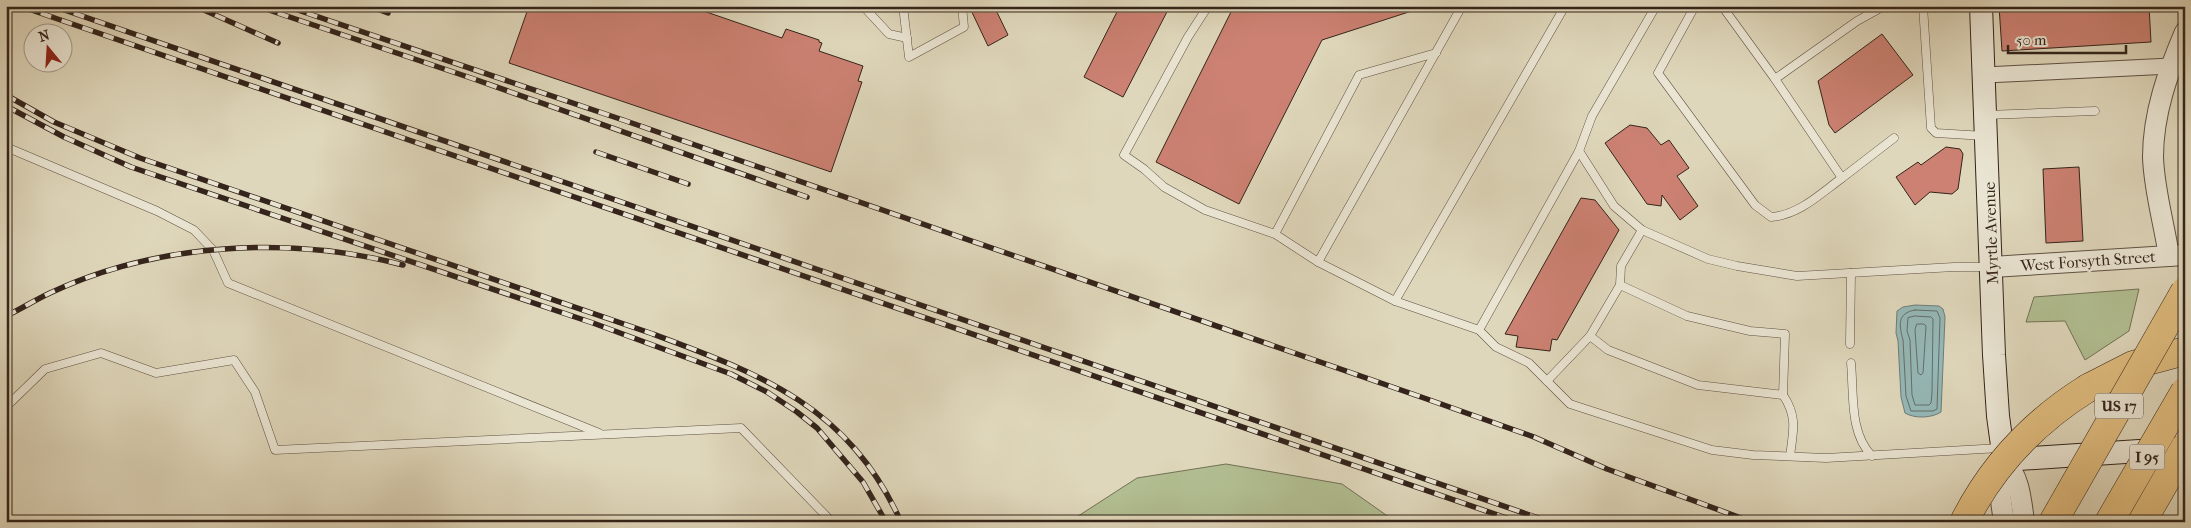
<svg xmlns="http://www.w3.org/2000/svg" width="2191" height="528" viewBox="0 0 2191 528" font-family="'IM FELL French Canon',serif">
<rect width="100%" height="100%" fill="#dfd7bb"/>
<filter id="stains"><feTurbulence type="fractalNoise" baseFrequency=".004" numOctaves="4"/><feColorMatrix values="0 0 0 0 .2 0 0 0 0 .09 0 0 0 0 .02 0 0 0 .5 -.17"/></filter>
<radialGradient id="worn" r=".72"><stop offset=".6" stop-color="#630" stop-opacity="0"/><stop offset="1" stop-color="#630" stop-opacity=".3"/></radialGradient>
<!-- green -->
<g fill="#b1be91" stroke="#727156">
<path d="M2139 289 2129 331 2085 360 2065 321 2026 322 2034 297Z"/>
<path d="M1226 464 1342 484 1396 522H1069L1137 478Z"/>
</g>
<!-- water -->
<path fill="#95b8b7" stroke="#6e7d79" d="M1915 305 1939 306 1943 309 1945 317 1941 412C1932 418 1915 419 1905 413L1901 397 1898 341 1896 333 1897 311 1903 307Z"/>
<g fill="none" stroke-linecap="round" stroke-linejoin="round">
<!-- shore -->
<g stroke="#646e69" stroke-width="1">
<path d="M1915 310 1937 311 1940 318 1937 409 1933 411H1911L1906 396 1903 340C1899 325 1897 313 1915 310Z"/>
<path d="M1915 316 1931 317 1933 319 1932 393 1931 403 1929 405H1915L1912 395 1910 340 1907 331 1908 318Z"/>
<path d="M1917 324H1924L1926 326 1923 373 1921 375 1918 373 1915 330Z"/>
</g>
</g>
<!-- building -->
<g fill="#cc8172" stroke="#34241b">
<path d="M529 6H689L782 38 786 29 819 40V42L822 43 819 51 863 66 858 81 862 82 831 172 509 63Z"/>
<path d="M969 6H994L1008 35 988 46Z"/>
<path d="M1120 6H1170L1123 97 1084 77Z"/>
<path d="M1234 6H1418V9L1322 40 1239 204 1156 162Z"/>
<path d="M1999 6H2149L2151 42 2002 51Z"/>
<path d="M1882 34 1913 75 1835 133 1829 125 1818 81Z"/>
<path d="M1630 125 1647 128 1661 145 1669 140 1689 168 1677 176 1698 206 1680 220 1662 195 1661 206 1647 204 1605 143Z"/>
<path d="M1946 147 1960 149 1963 154 1958 189 1952 194 1930 192 1915 205 1896 177 1918 162 1921 165Z"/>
<path d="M2079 167 2083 241 2046 243 2043 169Z"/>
<path d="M1581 198 1595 200 1619 230 1557 340 1552 339 1550 351 1516 347 1518 336 1505 334Z"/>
</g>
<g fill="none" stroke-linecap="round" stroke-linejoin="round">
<defs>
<g id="service">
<path d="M863 6 889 34 907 38"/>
<path d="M903 6 909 57 964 27 962 6"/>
<path d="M1208 6 1188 37 1124 155 1144 169 1164 187 1205 210 1275 234 1318 262 1395 301 1479 330 1496 347 1529 363 1570 404 1712 450 1753 455 1826 458 2000 448"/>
<path d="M1695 6 1658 73 1755 205 1771 217C1799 215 1820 194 1842 178"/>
<path d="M1722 6 1775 79"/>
<path d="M1884 6 1857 21 1775 79 1842 178 1894 138"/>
<path d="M1923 6 1931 128 1936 133 1985 136"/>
<path d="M1986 115 2095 111"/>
<path d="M6 147 157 211 194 230 213 250 228 283 599 433"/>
<path d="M1579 151 1614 206 1642 230 1708 259 1737 266 1797 276 1954 267H1988"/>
<path d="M1275 234 1359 75 1436 53"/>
<path d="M1318 262 1462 6"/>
<path d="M1395 301 1565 6"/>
<path d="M1479 330 1579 151 1592 116 1656 6"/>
<path d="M1590 336 1608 350 1698 385 1783 395 1785 334 1750 331 1687 316 1620 285"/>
<path d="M1850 344 1851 273"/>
<path d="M1851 363C1854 393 1849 433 1872 456"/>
<path d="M1547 381 1590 336 1620 285 1621 266 1642 230"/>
<path d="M1783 395C1798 417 1793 432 1790 456"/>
<path d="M6 407 45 369 101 353 156 373 234 360 255 392 275 450 741 428 832 522"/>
</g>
<path id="minor" d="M1985 75 2171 66"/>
<g id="tertiary">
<path d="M2169 256C2164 223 2154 190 2153 157 2153 113 2168 72 2185 32"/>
<path d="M1992 267 2185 255"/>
<path d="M2004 460C2020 478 2021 499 2024 522"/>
<path d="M2003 464 1999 487 2004 522"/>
</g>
<path id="secondary" d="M1981 6 1994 355 1998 416 2004 460 2185 448"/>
<path id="motorway" d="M2088 388 2133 365 2185 351"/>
</defs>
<!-- service casing -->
<use href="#service" stroke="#5f5143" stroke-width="9"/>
<!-- minor casing -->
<use href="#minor" stroke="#5f5143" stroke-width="17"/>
<!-- tertiary casing -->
<use href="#tertiary" stroke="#5f5143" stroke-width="22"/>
<!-- secondary casing -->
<use href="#secondary" stroke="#34241b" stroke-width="24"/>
<!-- motorway casing -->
<use href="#motorway" stroke="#34241b" stroke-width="29"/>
<!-- service -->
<use href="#service" stroke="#eae5d3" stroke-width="8"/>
<!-- minor -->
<use href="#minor" stroke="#eae5d3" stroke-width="15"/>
<!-- tertiary -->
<use href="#tertiary" stroke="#eae5d3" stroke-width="20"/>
<!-- secondary -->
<use href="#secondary" stroke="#eae5d3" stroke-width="22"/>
<!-- motorway -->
<use href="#motorway" stroke="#e0bc7e" stroke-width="28"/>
<defs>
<g id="rail">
<path d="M20 6 1518 522"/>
<path d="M53 6 1550 522"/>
<path d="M195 6 278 43"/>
<path d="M257 6 474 79 807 197"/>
<path d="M286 6 626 121 1424 398 1534 437 1607 469 1752 522"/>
<path d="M369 6 388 13"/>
<path d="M520 6 528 9"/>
<path d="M6 95 54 122 140 158 653 334C763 375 849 407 901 522"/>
<path d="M6 106 64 137 131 167 593 323 731 374 767 392 797 412 817 428 863 482 886 522"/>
<path d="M596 152 688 184"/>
<path d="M6 316C21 309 35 300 50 293 156 243 290 235 403 265"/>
</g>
</defs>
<!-- rail casing -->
<use href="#rail" stroke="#34241b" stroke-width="5.5"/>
<!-- rail -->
<use href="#rail" stroke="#eae5d3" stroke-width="4" stroke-dasharray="11" stroke-linecap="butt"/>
<defs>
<g id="motorway-bridge">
<path d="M1964 522C1992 466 2035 421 2088 388"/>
<path d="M2053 522 2185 291"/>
<path d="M2109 522 2185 391"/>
<path d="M2142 522 2185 447"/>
</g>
</defs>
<!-- motorway-bridge casing -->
<use href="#motorway-bridge" stroke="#34241b" stroke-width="29" stroke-linecap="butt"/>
<!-- motorway-bridge -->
<use href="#motorway-bridge" stroke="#e0bc7e" stroke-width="28"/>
</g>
<g text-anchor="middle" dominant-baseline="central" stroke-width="5" stroke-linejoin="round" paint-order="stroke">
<!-- shield labels -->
<g fill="#eae5d3" stroke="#6b5e52" stroke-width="1">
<rect x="2095" y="393.5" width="48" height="25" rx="4"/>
<rect x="2129.5" y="444.5" width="35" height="25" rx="4"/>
</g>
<g font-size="15" font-weight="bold" fill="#34241b">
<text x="2119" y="406">US 17</text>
<text x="2147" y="457">I 95</text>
</g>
<!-- street labels -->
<g font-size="16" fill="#34241b" stroke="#eae5d3">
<text transform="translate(1991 233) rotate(-92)">Myrtle Avenue</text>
<text transform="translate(2088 261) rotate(-4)">West Forsyth Street</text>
</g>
</g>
<!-- margin -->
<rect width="2191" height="528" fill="none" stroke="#dfd7bb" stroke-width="25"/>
<rect x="8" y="8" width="2176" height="513" fill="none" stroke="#34241b" stroke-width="2.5"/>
<rect x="12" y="12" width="2166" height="503" fill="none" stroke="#34241b"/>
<!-- north arrow -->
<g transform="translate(48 48) rotate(342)"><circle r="24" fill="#eae5d3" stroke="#a19889"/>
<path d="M0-4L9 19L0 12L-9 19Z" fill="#8f2418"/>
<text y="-8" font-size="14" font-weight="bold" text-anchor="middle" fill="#34241b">N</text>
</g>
<!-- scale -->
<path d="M2008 45v8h118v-8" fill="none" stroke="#34241b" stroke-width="2.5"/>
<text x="2016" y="45" font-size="15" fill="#34241b" stroke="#eae5d3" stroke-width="4" paint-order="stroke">50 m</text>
<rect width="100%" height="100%" filter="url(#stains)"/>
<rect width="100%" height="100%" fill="url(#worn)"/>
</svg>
